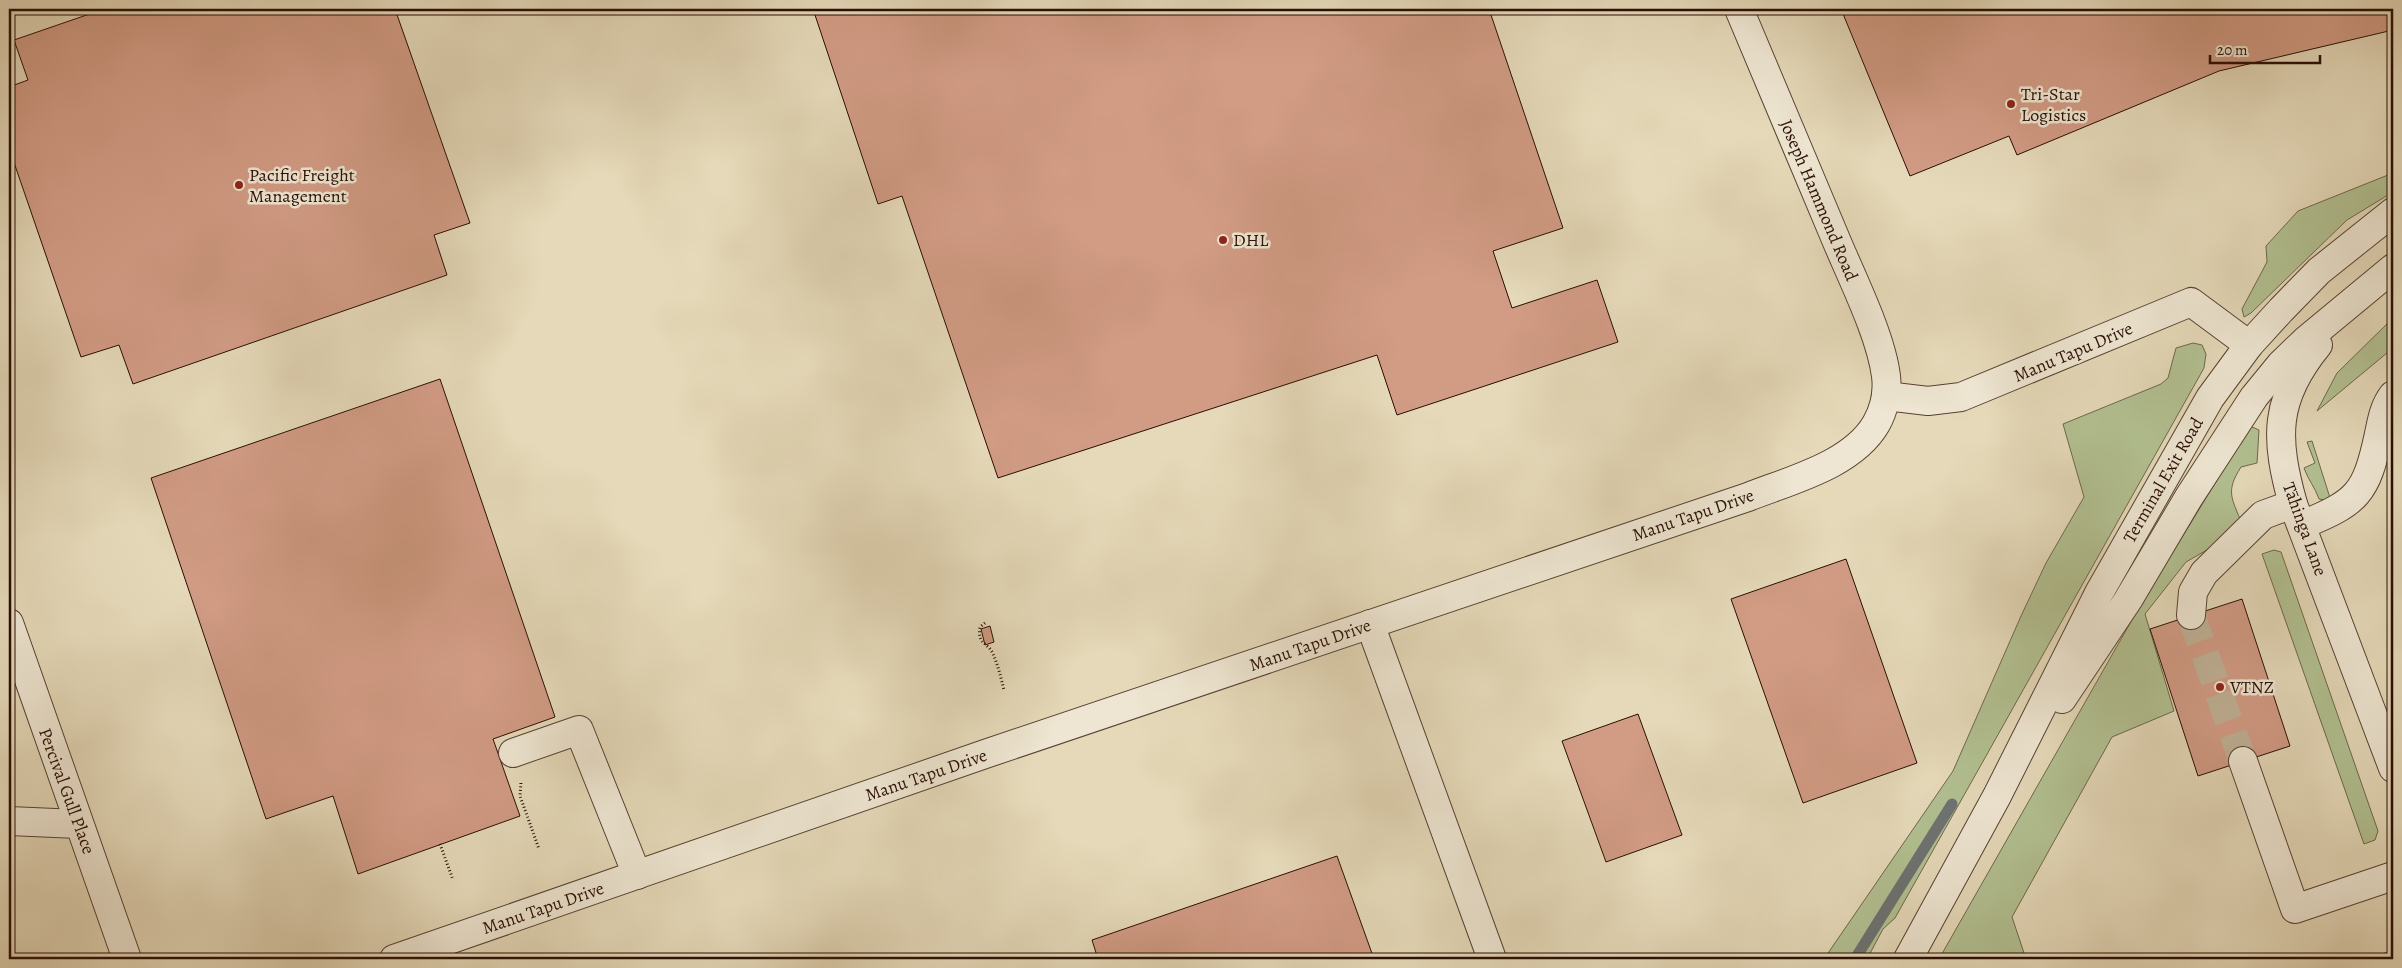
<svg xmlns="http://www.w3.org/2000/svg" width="2402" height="968" viewBox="0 0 2402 968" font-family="Alegreya,serif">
<rect width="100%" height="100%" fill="#e5d9b9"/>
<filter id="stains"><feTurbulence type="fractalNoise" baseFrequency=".004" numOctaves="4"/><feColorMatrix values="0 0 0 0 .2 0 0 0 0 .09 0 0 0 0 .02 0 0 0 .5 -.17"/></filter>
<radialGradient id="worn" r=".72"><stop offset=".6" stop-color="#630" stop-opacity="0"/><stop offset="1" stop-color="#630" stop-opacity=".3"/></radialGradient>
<!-- green -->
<g fill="#b2c091" stroke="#6e674b">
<path d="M2393 173V192L2347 220 2251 313 2244 317 2242 309 2267 262 2266 246 2298 211Z"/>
<path d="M2393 318V348L2317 411 2337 373Z"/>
<path d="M2193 343 2202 345 2206 354 2204 368 1895 918 1883 929 1867 959H1824L1953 771 2021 616 2046 563 2084 497 2063 424 2161 384 2168 378 2176 348Z"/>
<path d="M2250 426 2259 430 2257 463 2241 467C2225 492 2232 498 2242 524L2219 543 2186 562 2145 614 2174 711 2112 737 2012 917 2026 959H1939L2137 611Z"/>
<path d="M2312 441 2331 501 2319 499C2315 487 2308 480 2304 468L2315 463 2307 442Z"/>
<path d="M2274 550 2281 552 2378 831 2375 840 2364 844 2262 554Z"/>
<path d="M2392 951 2393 959H2364Z"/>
</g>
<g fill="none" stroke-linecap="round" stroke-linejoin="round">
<!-- stream -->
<path stroke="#6e7372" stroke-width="11" d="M1855 959 1952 804"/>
</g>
<!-- building -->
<g fill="#d19b84" stroke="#290e05">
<path d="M104 9H395L470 223 434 235 447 275 133 384 119 345 81 357 9 148V87L28 80 14 40Z"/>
<path d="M813 9H1489L1563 228 1493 251 1512 308 1597 280 1618 342 1397 415 1377 355 998 478 902 196 878 204Z"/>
<path d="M1841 9H2393V30L2219 71 2017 155 2009 136 1910 176Z"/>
<path d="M440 379 555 717 493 739 520 816 358 874 333 796 266 819 151 478Z"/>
<path d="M1846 559 1917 763 1803 803 1731 599Z"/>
<path d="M2242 599 2290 746 2198 776 2150 629Z"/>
<path d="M990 626 994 642 985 645 981 629Z"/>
<path d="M1638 714 1682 835 1606 862 1562 741Z"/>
<path d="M1337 856 1374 959H1098L1092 940Z"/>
</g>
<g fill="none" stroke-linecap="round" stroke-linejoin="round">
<!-- minor-tunnel -->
<path stroke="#bfb095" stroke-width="28" stroke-dasharray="28 14" stroke-linecap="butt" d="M2191 615 2243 761"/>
<defs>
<g id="minor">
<path d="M2318 345C2273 400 2275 439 2293 504L2393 768"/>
<path d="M1886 396 1928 401 1961 397 2191 302 2249 345"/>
<path d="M2302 525C2358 502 2366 494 2379 434 2382 419 2384 407 2393 395"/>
<path d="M2191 615 2193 592 2204 573 2263 515 2293 504"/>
<path d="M9 623 127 959"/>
<path d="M1370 624 1492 959"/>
<path d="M2062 699 2128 600 2189 497 2254 397 2281 364 2306 340 2393 268"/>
<path d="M513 753 579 730 637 875"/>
<path d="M2243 761 2295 909 2393 876"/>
<path d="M9 821 78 824"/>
<path d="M394 959 988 753 1748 497C1791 480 1852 465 1876 424 1884 410 1888 392 1886 376 1881 336 1853 280 1837 242 1804 164 1771 86 1739 9"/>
<path d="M1908 959 1997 796 2099 593 2210 398 2249 345 2281 310 2319 271 2393 212"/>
</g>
</defs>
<!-- minor casing -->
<use href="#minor" stroke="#584132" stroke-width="30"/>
<!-- path -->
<g stroke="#290e05" stroke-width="3" stroke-dasharray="1 2.5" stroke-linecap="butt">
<path d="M985 623 980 627C977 645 988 642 993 654 998 665 1001 678 1004 690"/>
<path d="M521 783 520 796 539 849"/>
<path d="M440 844 453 880"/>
</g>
<!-- minor -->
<use href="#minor" stroke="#eee6d2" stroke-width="28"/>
</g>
<!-- markers -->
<g fill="#8f2418" stroke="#eee6d2" stroke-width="2">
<circle cx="2011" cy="104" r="5"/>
<circle cx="239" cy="185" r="5"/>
<circle cx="1223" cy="240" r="5"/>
<circle cx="2220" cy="687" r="5"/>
</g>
<g text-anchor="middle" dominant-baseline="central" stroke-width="5" stroke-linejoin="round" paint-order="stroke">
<!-- poi labels -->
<g font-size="18" fill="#290e05" stroke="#eee6d2" text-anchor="start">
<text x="2021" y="94">Tri-Star<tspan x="2021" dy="21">Logistics</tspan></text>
<text x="249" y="175">Pacific Freight<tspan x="249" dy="21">Management</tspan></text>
<text x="1233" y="240">DHL</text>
<text x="2230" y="687">VTNZ</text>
</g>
<!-- street labels -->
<g font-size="18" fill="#290e05" stroke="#eee6d2">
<text transform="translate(1819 200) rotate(67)">Joseph Hammond Road</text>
<text transform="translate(2073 352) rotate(-23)">Manu Tapu Drive</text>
<text transform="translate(2163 480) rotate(-60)">Terminal Exit Road</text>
<text transform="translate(1693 515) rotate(-19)">Manu Tapu Drive</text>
<text transform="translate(2305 529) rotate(70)">Tāhinga Lane</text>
<text transform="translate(1310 645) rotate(-19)">Manu Tapu Drive</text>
<text transform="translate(926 775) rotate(-19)">Manu Tapu Drive</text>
<text transform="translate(67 791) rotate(70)">Percival Gull Place</text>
<text transform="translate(543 908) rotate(-19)">Manu Tapu Drive</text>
</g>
</g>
<!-- margin -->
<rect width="2402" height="968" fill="none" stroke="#e5d9b9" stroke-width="30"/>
<rect x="10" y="10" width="2382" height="948" fill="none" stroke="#290e05" stroke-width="2.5"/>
<rect x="15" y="15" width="2372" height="938" fill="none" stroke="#290e05"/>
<!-- scale -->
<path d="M2210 55v8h110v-8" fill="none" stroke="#290e05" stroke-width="2.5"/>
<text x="2217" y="55" font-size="15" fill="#290e05" stroke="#eee6d2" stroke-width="4" paint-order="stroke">20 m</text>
<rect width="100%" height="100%" filter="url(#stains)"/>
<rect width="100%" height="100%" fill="url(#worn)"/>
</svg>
